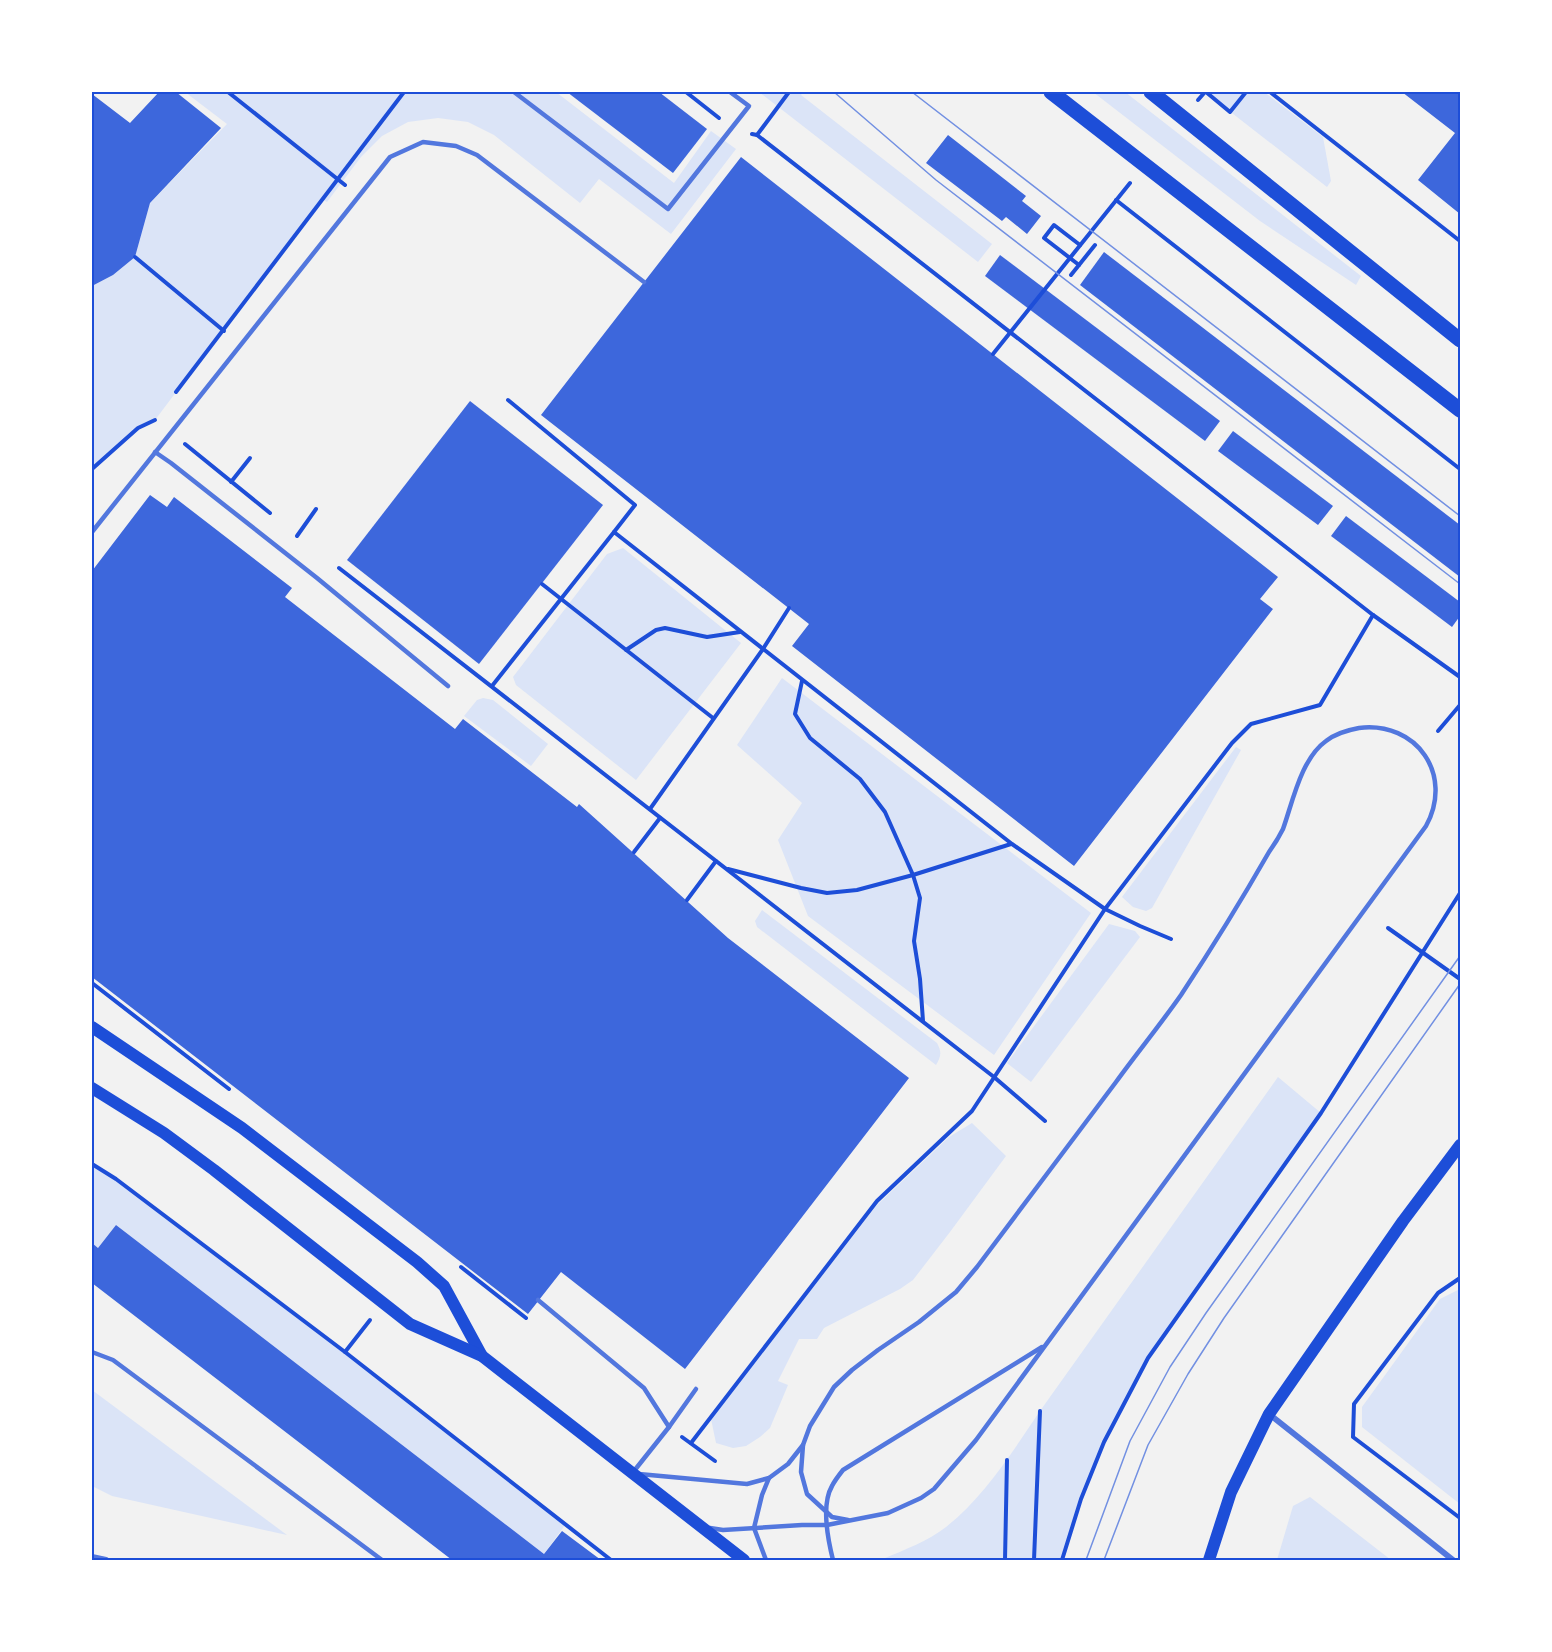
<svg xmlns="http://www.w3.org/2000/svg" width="1552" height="1652" viewBox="0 0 1552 1652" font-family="'Nunito Sans',sans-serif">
<rect width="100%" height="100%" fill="#f2f2f2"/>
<!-- green -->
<g fill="#dbe4f7">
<path d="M185 92H556L674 183 711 131 736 149 671 234 599 179 580 203 494 135 468 122 438 118 408 122 382 136 361 157 327 202 322 199 155 420 138 428 92 469V286L113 275 135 257 150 203 227 124Z"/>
<path d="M759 92H803L801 95 992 244 978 262Z"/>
<path d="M1093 92H1125L1361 276 1356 285 1260 221Z"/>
<path d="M1205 92H1264L1323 137 1331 181 1327 187Z"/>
<path d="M623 548 741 643 636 780 516 685 513 677 607 554Z"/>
<path d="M782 678 1091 913 994 1055 808 916 778 840 802 803 737 745Z"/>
<path d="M483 698 493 700 548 744 531 766 464 716 477 700Z"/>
<path d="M1236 747 1241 750 1152 908 1146 911 1133 907 1122 897Z"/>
<path d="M762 910 937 1043C942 1052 941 1057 936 1065L757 927 755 921Z"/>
<path d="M1109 924 1135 931 1140 937 1031 1082 1007 1063Z"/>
<path d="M1278 1077 1321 1113 1148 1359 1104 1443 1081 1499 1062 1560H884L883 1559C904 1550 928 1541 946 1527 984 1497 1013 1451 1040 1411Z"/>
<path d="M972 1123 1006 1156 950 1232 913 1280 900 1289 824 1328 817 1339H799L778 1381 788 1385 770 1428 760 1437 746 1446 733 1448 716 1443 711 1419 876 1206 949 1137Z"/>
<path d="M92 1165 116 1179 345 1352 565 1525 544 1554 116 1225 98 1248 92 1243Z"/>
<path d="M1460 1289V1504L1362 1427V1407L1440 1299Z"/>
<path d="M92 1390 287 1535 112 1496 92 1486Z"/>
<path d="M1310 1497 1391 1560H1277L1293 1506Z"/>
</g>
<!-- building -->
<g fill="#3d67dc">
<path d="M159 92H176L221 128 150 203 135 257 113 275 92 286V94L130 123Z"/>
<path d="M567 92H659L707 129 673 173Z"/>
<path d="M1402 92H1460V214L1418 180 1455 133Z"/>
<path d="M948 135 1026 196 1022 201 1041 216 1027 234 1006 217 1002 221 926 163Z"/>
<path d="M741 157 1278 577 1260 599 1273 609 1074 866 792 646 809 624 541 415Z"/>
<path d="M1104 252 1460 525V577L1080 285Z"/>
<path d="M1000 255 1220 421 1205 441 985 276Z"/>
<path d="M470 401 603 505 479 664 347 560Z"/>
<path d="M1233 431 1333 506 1318 525 1218 451Z"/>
<path d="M150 495 167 507 174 497 292 588 285 597 455 729 463 719 577 807 579 804 728 938 909 1078 685 1369 561 1272 528 1314 92 977V571Z"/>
<path d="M1346 516 1460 602V616L1452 627 1331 536Z"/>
<path d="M116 1225 544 1554 562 1531 601 1560H452L92 1283V1243L98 1248Z"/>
</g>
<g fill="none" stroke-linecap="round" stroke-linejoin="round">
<!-- path -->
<g stroke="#1d4ed8" stroke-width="4">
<path d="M228 92 345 185"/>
<path d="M686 92 719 118"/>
<path d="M1206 92 1230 112 1246 92"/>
<path d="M1270 92 1460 241"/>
<path d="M1198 100 1205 92"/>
<path d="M752 134 757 135 1373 615 1460 677"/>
<path d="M757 135 789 92"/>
<path d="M1116 200 1460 469"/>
<path d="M135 257 224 331"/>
<path d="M1079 265 1044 238 1054 225 1080 245"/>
<path d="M1071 275 1095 245"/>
<path d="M993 354 1130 183"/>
<path d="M176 392 404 92"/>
<path d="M508 400 635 505 614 532"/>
<path d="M185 444 270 513"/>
<path d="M92 469 138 428 155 420"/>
<path d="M231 482 250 458"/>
<path d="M297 536 316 509"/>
<path d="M339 568 994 1077 1045 1121"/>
<path d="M542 584 713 718"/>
<path d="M626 650 656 630 665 628 707 637 740 632"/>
<path d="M802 681 795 714 810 738 860 779 885 812 913 875 920 898 914 941 920 979 923 1021"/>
<path d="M492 686 614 532 1012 844 1105 909 1140 926 1171 939"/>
<path d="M1438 731 1460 705"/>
<path d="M650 809 763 649 789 608"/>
<path d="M634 852 660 818"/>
<path d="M728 869 801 888 827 893 857 890 913 875 1011 844"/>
<path d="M687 900 716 861"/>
<path d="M1388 928 1460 979"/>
<path d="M92 983 229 1089"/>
<path d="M92 1164 116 1179 345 1352 611 1560"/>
<path d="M461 1267 526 1318"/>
<path d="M1460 1278 1438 1293 1354 1404 1353 1437 1460 1518"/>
<path d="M345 1352 370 1320"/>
<path d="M682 1437 715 1461"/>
<path d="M691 1443 877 1201 972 1111 1105 909 1232 743 1251 724 1320 705 1373 615"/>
<path d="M1005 1560 1007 1460"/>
<path d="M1034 1560 1040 1411"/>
<path d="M1062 1560 1081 1499 1104 1442 1148 1358 1321 1113 1460 893"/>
</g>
<!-- service -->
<g stroke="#5277de" stroke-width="4.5">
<path d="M514 92 668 209 749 106 730 92"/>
<path d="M155 452 171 463 317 578 448 686"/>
<path d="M92 532 390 157 423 142 456 146 477 155 644 282"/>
<path d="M538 1300 644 1388 669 1427"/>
<path d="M92 1352 113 1360 382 1560"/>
<path d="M803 1445 801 1472 807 1494 832 1517 848 1520"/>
<path d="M634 1471 669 1427 696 1389"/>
<path d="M639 1474 747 1484 769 1478 788 1464 803 1445 810 1426 834 1387 852 1370 878 1350 919 1322 956 1292 977 1267C1023 1205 1070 1144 1116 1082 1137 1053 1160 1025 1181 995 1212 948 1241 901 1269 852 1274 845 1279 837 1283 829 1293 801 1301 759 1326 741 1336 733 1348 730 1359 728 1417 721 1454 775 1426 826L976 1440 934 1489 921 1498 888 1513 827 1525H802L723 1530 710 1528"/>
<path d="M766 1560 754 1528 762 1495 769 1478"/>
<path d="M833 1560C828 1540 821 1505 832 1486 835 1480 839 1475 843 1470L1042 1347"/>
</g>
<!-- minor -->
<g stroke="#5277de" stroke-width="6">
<path d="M1269 1414 1453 1560"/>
<path d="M92 1557 106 1560"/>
</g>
<!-- secondary -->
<g stroke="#1d4ed8" stroke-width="12">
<path d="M92 1027 242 1128 417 1262 444 1286 482 1356"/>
<path d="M92 1088 164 1133 214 1170 410 1324 482 1356 744 1560"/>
<path d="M1209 1560 1231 1492 1269 1414 1403 1221 1460 1145"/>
</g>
<!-- primary -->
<g stroke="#1d4ed8" stroke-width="15">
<path d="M1051 92 1460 410"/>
<path d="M1151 92 1460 340"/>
</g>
<!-- tram -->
<g stroke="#7290e2" stroke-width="1.5">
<path d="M834 92 936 180 1460 584"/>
<path d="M912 92 1460 516"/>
<path d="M1086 1560 1130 1441 1170 1367 1206 1313 1460 956"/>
<path d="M1104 1560 1148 1445 1188 1374 1224 1318 1460 984"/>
</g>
</g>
<!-- border -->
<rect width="1552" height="1652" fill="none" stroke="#ffffff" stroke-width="186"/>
<rect x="93" y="93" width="1366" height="1466" fill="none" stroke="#1d4ed8" stroke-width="2"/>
</svg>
